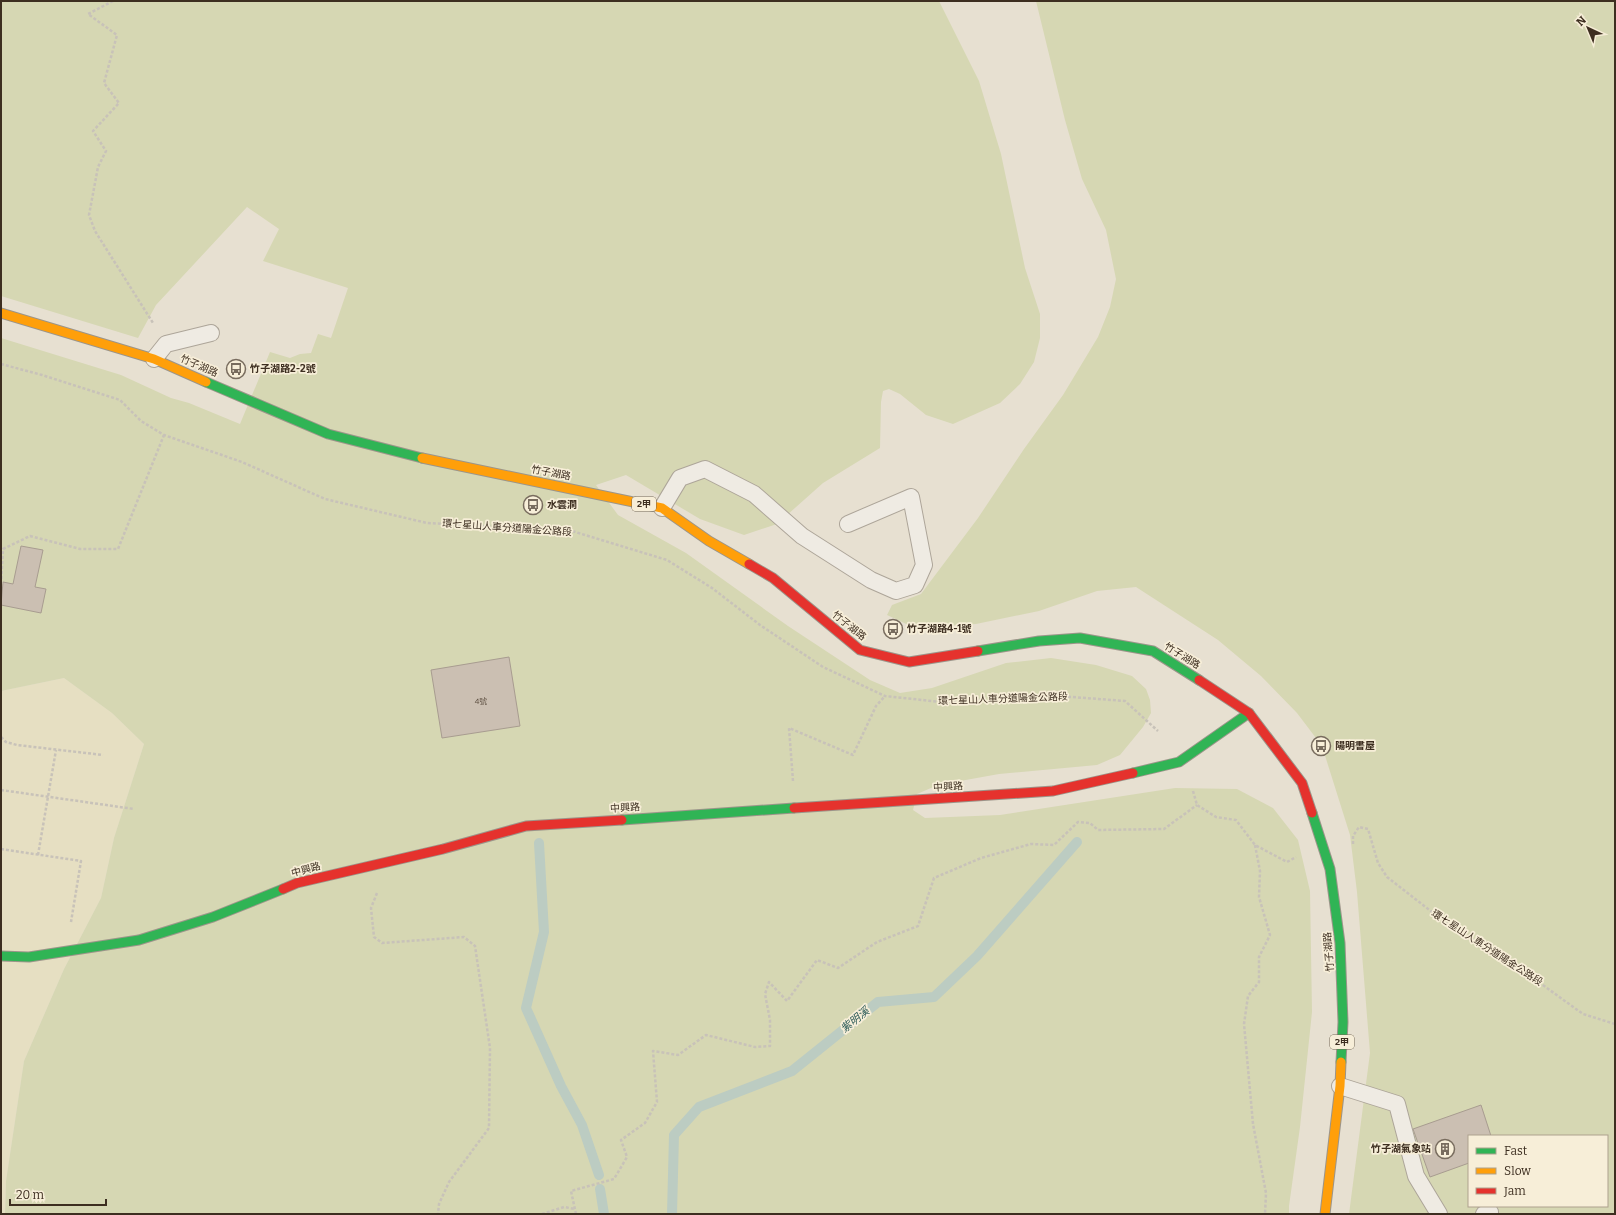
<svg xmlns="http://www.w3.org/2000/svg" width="1616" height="1215" viewBox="0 0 1616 1215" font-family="Bitter,'Noto Sans TC',serif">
<rect width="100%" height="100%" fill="#e7e0d1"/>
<!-- farmland -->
<path fill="#e6dfc2" d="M64 678 112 713 144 744 114 838 101 898 64 969 24 1061 6 1181 5 1214H1V691Z"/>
<!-- green -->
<g fill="#d6d7b3" fill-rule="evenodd">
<path d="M1 1H939L979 81 1001 154 1025 268 1040 314V338L1034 362 1020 384 1000 403 953 424 926 415 900 394 889 389 883 391 881 402 880 448 823 483 777 524 744 535 700 519 626 475 596 485 618 515 686 553 788 626 870 680 900 693 932 688 1006 663 1051 658 1096 665 1132 676 1146 689 1150 700 1151 713 1143 727 1120 755 1097 765 999 774 938 785 917 794 913 810 925 818 1000 815 1175 788 1237 789 1273 808 1298 840 1310 891 1312 1012 1300 1127 1289 1206V1214H5L6 1181 24 1061 64 969 101 898 114 838 144 744 112 713 64 678 1 691V338L121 375 171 398 189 403 240 424 270 352 290 358 300 354 311 353 318 334 331 338 348 288 263 261 279 229 247 207 156 305 138 338 1 296Z"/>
<path d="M1036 1H1615V1214H1349L1370 1053 1357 892 1350 835 1322 746 1297 713 1261 676 1218 640 1136 587 1097 591 1039 611 976 624 915 628 887 615 892 605 921 594 978 518 1024 449 1063 395 1098 337 1110 307 1116 279 1106 230 1082 179 1065 120ZM1469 1136H1607V1206H1469Z"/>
</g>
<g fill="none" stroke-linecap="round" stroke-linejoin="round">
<!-- stream -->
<g stroke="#bcccc2" stroke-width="10">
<path d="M539 843 544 932 526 1008 561 1086 582 1125 599 1175"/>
<path d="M600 1189 604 1214"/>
<path d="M672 1214 674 1135 699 1107 792 1071 878 1002 934 997 977 956 1077 842"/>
</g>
</g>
<!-- building -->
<g fill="#cbbfb2" stroke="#a89c90">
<path d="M21 546 43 550 35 587 46 589 41 613 1 605 3 582 13 584Z"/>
<path d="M509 657 520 726 442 738 431 670Z"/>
<path d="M1481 1105 1491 1136H1469V1163L1430 1177 1413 1129Z"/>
</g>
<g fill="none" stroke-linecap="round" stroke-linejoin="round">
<defs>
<g id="lane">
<path d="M154 359 166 344 211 333"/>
<path d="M662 508 680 478 705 469 754 494 802 536 871 580 896 591 915 585 924 565 911 497 848 524"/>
<path d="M1340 1086 1397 1104 1416 1176 1439 1214"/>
<path d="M1484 1214 1490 1212"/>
</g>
<g id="fast">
<path d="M206 382 328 434 422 458"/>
<path d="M978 651 1039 641 1080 638 1153 651 1199 680"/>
<path d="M1133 773 1179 762 1249 713"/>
<path d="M1312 813 1330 869 1340 943 1343 1022 1341 1062"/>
<path d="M622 820 794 808"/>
<path d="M1 956 29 957 139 940 213 917 283 889"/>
</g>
<g id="slow">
<path d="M1 313 154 359 206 382"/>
<path d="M422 458 662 508 709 541 749 564"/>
<path d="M1325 1214 1340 1086 1341 1062"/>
</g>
<g id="jam">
<path d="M749 564 773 578 860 650 909 662 978 651"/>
<path d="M1199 680 1249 713 1302 783 1312 813"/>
<path d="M794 808 1053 791 1133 773"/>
<path d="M283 889 297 883 443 849 526 826 622 820"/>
</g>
</defs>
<!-- lane casing -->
<use href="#lane" stroke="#ada599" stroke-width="18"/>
<!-- fast casing -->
<use href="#fast" stroke="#9c958a" stroke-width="11"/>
<!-- slow casing -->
<use href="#slow" stroke="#9c958a" stroke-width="11"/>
<!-- jam casing -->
<use href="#jam" stroke="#9c958a" stroke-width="11"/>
<!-- path -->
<g stroke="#c8c2b9" stroke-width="2.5" stroke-dasharray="3 2" stroke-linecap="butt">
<path d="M113 1 88 14 117 35 104 83 119 103 93 131 106 151 98 167 89 215 95 231 153 323"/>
<path d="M1 364 42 375 120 400 141 421 164 435 242 462 325 499 427 523 572 531 667 560 712 588 760 625 823 667 885 696 941 702 1058 696 1125 701 1158 731"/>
<path d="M1 584 3 549 30 536 80 549H118L164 435"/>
<path d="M1 737 6 742 17 745 103 755"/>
<path d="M793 781 789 728 853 755 876 706 885 696"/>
<path d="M1 790 134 809"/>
<path d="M1193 791 1197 805 1216 817 1236 820 1255 845 1287 862 1296 857"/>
<path d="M1353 844V836L1359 827 1368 829 1378 863 1387 877 1450 926 1515 965 1583 1014 1615 1024"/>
<path d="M1255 845 1260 871 1259 897 1270 935 1259 957V982L1248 996 1244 1024 1253 1124 1266 1193 1265 1214"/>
<path d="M1 849 81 861 71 922"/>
<path d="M38 855 56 750"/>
<path d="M377 893 371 908 374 937 382 943 464 937 475 946 490 1048 489 1128 449 1182 439 1204 438 1214"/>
<path d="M542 1214 564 1207 575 1209"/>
<path d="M576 1214 571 1191 614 1179 627 1157 621 1140 645 1123 657 1102 653 1051 678 1055 706 1035 755 1047 770 1046V1020L765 994 769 982 787 1001 817 960 838 968 877 942 918 926 934 878 981 858 1031 844 1054 845 1078 822 1090 823 1098 830 1164 829 1197 805"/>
</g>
<!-- lane -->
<use href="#lane" stroke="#efebe3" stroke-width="16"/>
<!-- fast -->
<use href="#fast" stroke="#30b455" stroke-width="9"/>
<!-- slow -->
<use href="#slow" stroke="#ff9f0a" stroke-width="9"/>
<!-- jam -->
<use href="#jam" stroke="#e5322d" stroke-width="9"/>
</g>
<!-- icons -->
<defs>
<symbol id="bus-ring" viewBox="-11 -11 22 22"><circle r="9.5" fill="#f7eed8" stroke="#786c5e" stroke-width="1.5"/><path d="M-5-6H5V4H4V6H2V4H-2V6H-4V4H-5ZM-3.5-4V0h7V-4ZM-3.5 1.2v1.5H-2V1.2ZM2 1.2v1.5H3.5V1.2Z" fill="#786c5e"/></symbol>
<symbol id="building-ring" viewBox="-11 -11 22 22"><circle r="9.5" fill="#f7eed8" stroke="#786c5e" stroke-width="1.5"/><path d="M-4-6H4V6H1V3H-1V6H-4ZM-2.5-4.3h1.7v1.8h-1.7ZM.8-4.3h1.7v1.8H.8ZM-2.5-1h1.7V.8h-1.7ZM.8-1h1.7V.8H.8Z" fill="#786c5e"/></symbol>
</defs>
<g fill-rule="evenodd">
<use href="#bus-ring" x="225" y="358" width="22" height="22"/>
<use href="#bus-ring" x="522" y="494" width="22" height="22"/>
<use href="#bus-ring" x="882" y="618" width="22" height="22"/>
<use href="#bus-ring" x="1310" y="735" width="22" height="22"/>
<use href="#building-ring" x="1434" y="1138" width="22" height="22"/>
</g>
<g text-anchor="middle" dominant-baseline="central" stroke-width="3.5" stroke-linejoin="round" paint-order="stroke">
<!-- number labels -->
<g font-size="8" fill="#605244">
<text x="481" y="701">4號</text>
</g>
<!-- shield labels -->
<g fill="#f7eed8" stroke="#756857" stroke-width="1">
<rect x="632" y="497" width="24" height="14" rx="3"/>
<rect x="1330" y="1035" width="24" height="14" rx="3"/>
</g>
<g font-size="9" font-weight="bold" fill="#3d2e20">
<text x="644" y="504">2甲</text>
<text x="1342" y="1042">2甲</text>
</g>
<!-- street labels -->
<g font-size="10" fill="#3d2e20" stroke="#f7eed8">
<text transform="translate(199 366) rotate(23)">竹子湖路</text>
<text transform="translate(551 473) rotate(11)">竹子湖路</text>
<text transform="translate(507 528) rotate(4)">環七星山人車分道陽金公路段</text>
<text transform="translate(849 626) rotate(39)">竹子湖路</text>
<text transform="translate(1182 656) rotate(32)">竹子湖路</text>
<text transform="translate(1003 699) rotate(-2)">環七星山人車分道陽金公路段</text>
<text transform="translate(948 787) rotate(-4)">中興路</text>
<text transform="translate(625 808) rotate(-4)">中興路</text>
<text transform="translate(306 870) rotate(-15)">中興路</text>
<text transform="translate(1487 948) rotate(33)">環七星山人車分道陽金公路段</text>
<text transform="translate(1329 952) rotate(-94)">竹子湖路</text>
</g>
<!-- poi labels -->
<g font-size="10" font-weight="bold" fill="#3d2e20" stroke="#f7eed8" text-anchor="start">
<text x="250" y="369">竹子湖路2-2號</text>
<text x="547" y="505">水雲澗</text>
<text x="907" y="629">竹子湖路4-1號</text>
<text x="1335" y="746">陽明書屋</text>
<text x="1431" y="1149" text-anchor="end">竹子湖氣象站</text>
</g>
<!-- water labels -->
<g font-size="11" font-style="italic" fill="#2f5d5a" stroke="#f7eed8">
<text transform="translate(855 1020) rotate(-39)">紫明溪</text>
</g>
</g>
<!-- border -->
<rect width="1616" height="1215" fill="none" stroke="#3d2e20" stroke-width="4"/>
<!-- legend -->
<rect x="1468" y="1135" width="140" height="72" fill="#f7eed8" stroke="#ada18e"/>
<rect x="1476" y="1148" width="20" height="6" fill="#30b455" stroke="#ada18e"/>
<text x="1504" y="1155" font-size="12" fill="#3d2e20">Fast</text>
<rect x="1476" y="1168" width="20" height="6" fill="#ff9f0a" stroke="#ada18e"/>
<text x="1504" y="1175" font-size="12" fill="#3d2e20">Slow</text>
<rect x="1476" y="1188" width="20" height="6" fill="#e5322d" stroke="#ada18e"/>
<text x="1504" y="1195" font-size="12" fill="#3d2e20">Jam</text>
<!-- north arrow -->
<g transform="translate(1588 28) rotate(316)" stroke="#f7eed8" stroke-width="3" paint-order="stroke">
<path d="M0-3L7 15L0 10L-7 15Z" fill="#3d2e20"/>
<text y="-6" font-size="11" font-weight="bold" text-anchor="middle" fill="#3d2e20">N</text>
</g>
<!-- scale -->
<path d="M10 1199v6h96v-6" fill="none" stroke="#3d2e20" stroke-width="2"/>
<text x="16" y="1199" font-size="12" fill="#3d2e20" stroke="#f7eed8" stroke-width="3" paint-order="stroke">20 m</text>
</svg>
